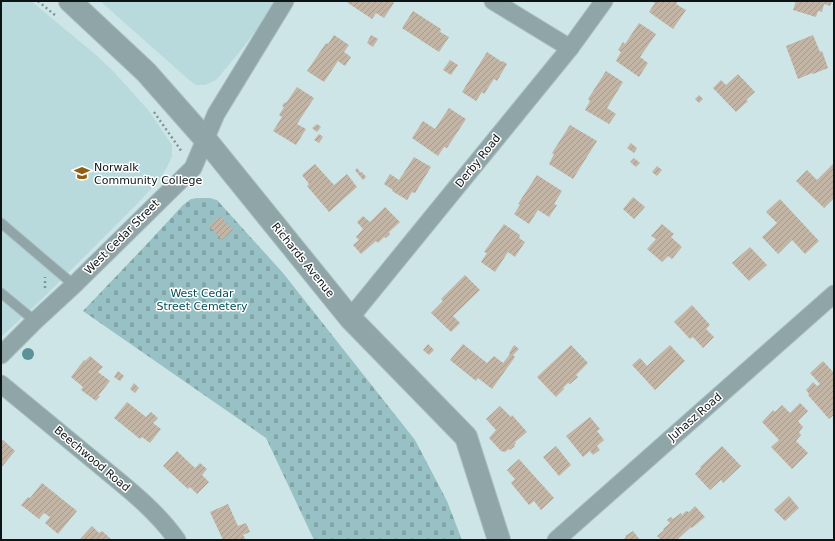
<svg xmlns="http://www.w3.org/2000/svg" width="835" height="541" viewBox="0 0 835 541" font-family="'DejaVu Sans',sans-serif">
<defs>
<pattern id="cemetery-stones" width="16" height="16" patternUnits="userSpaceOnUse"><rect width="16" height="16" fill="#98c1c5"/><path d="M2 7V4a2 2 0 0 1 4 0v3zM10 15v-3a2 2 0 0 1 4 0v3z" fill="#82a5a8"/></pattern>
<pattern id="building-hatch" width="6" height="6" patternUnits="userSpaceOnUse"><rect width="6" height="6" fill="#c2b5a6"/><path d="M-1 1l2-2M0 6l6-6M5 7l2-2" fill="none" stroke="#a69b8e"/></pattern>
</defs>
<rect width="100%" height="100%" fill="#cde5e7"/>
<!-- built -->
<g fill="#b9dadd">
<path d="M1 1H31L96 55 114 72 149 111 172 145V156L167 167 160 179 138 203 43 298 1 337Z"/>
<path d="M100 1H275L263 21 238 54 216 80 205 85H196L188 79Z"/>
</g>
<!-- cemetery -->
<path fill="url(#cemetery-stones)" d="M201 198H209L217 200 283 273 415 440 447 501 462 540H314L266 438 83 311 146 245 183 205 191 199Z"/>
<!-- building -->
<g fill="url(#building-hatch)">
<path d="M345 1H392L394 3 384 18 376 13 372 19Z"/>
<path d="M654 1H678L676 4 686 10 673 29 649 12 655 3 653 2Z"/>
<path d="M796 1H832L830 6 824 4 822 12 818 11 816 17 793 10Z"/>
<path d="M413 11 441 29 440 32 449 37 439 52 402 28Z"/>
<path d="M639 23 656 34 640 57 648 63 639 77 616 61 621 52 618 50 623 42 625 44Z"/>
<path d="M334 35 349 45 344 52 351 57 345 66 338 61 324 82 307 71 326 43 328 44Z"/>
<path d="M371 35 378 39 373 47 367 43Z"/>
<path d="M813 35 820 52 822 51 828 68 813 74 812 73 798 79 786 46Z"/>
<path d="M487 52 502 62 503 61 507 64 497 81 494 79 484 94 482 92 476 101 462 92Z"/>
<path d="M450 60 458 65 451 75 443 70Z"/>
<path d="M606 71 623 82 607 108 616 114 609 124 585 110 590 101 588 99Z"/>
<path d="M738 74 755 92 746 100 748 101 736 112 713 88 721 80 726 85Z"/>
<path d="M297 87 314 98 297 124 306 129 296 145 273 131 282 117 279 115 284 107 282 106 285 102 286 103Z"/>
<path d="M699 95 703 99 699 103 695 99Z"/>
<path d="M449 108 466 119 447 148 444 147 438 156 412 138 423 121 435 129Z"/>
<path d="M317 124 321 127 317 132 312 128Z"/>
<path d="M570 125 597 141 573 179 549 164 554 154 552 153Z"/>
<path d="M319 134 323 137 319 143 314 140Z"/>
<path d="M631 143 637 148 634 153 627 148Z"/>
<path d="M414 157 431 167 415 193 412 192 407 200 392 191 393 190 384 184 390 174 399 180Z"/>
<path d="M634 158 640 163 636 167 630 162Z"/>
<path d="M315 164 334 185 347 174 357 187 329 212 307 186 309 184 302 175Z"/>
<path d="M833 164H834V198L824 208 796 181 807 170 817 180Z"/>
<path d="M657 166 662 170 657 176 652 172Z"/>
<path d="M357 168 361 173 362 172 366 177 363 180 355 170Z"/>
<path d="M537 175 562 191 554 204 557 205 549 217 538 210 529 224 514 214 520 205 518 204Z"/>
<path d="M633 197 645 207 634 219 623 209Z"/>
<path d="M780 199 819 241 805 254 792 240 778 254 762 237 777 223 766 212Z"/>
<path d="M385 207 400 222 389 232 390 234 386 238 384 237 378 243 376 241 361 254 353 245 359 240 356 237 363 229 357 222 363 216 370 222Z"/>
<path d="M220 216 233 230 222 240 209 226Z"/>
<path d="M504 224 520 235 519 238 525 242 515 257 508 252 495 272 481 262 487 253 484 252Z"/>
<path d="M662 224 674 234 671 237 682 247 672 259 668 256 662 262 647 249 656 239 651 236Z"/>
<path d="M750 247 767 265 749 281 732 263Z"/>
<path d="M465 275 480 290 453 316 460 323 451 332 431 313 443 301 441 299Z"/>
<path d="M692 305 710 325 706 329 714 337 703 348 693 337 690 339 674 322Z"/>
<path d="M428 344 434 350 429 355 423 350Z"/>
<path d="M463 344 487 363 494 356 503 363 510 354 509 353 514 345 519 349 513 355 515 357 492 389 478 378 476 381 450 360Z"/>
<path d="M571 345 588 363 576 375 578 377 570 384 568 383 563 388 564 389 556 397 537 377Z"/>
<path d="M670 345 685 361 655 390 632 365 640 358 647 366Z"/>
<path d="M90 356 103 367 98 372 110 381 98 396H100L96 401 81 390 83 387 71 377 84 360 85 361Z"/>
<path d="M823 361 834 373V415L829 419 808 395 809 394 806 390 813 382 817 386 820 384 810 373Z"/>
<path d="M118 371 124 376 120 381 114 377Z"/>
<path d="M134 383 139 388 135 393 130 389Z"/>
<path d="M127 402 146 417 151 412 158 418 153 423 161 429 150 443 142 437 140 439 114 418Z"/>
<path d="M800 403 808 411 798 421 803 427 799 432 801 435 796 441 808 453 792 469 771 447 779 440 762 422 773 410 775 412 782 405 790 413Z"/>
<path d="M500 406 511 417 512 415 527 432 515 442 516 443 514 445 515 446 510 450 509 449 505 452 501 451 489 438 496 430 486 419Z"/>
<path d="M590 417 600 429 597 431 604 440 597 446 600 450 593 455 590 451 583 457 566 436Z"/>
<path d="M3 440 15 451 1 468V442Z"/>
<path d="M556 446 571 465 559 476 543 457Z"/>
<path d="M722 446 741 466 723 483 721 480 710 490 695 474 701 468 700 467Z"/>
<path d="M177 451 195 468 200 463 207 469 202 475 209 482 197 494 190 487 188 489 163 466Z"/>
<path d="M519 459 554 498 541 510 534 501 529 505 511 483 515 479 507 470Z"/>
<path d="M42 483 77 511 58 534 45 523 50 517 44 513 39 519 21 505 28 497 30 498Z"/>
<path d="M789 496 799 508 785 521 774 510Z"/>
<path d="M228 504 238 526 246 523 250 532 243 535 246 540H223L210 512Z"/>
<path d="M695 506 705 517 692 528 691 527 677 540H661L657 536 664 530 663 529 670 523 667 520 671 517 673 519 681 513 683 516V514L686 511 689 512Z"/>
<path d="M92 526 99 533 102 531 112 540H81L80 539Z"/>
<path d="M633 531 640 540H623L626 537 625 536Z"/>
</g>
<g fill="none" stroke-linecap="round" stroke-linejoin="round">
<defs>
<g id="service">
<path d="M1 223 74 285"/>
<path d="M1 293 35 321"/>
</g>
<g id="minor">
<path d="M493 1 570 48"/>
<path d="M350 318 570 48 604 1"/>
<path d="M1 355 35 321 74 285 193 168 216 114 285 1"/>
<path d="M1 384C33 410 65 437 98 464 126 487 156 510 177 540"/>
<path d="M556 540 834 294"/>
</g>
<path id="tertiary" d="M70 1 146 72 206 140 350 318 466 437 499 540"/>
</defs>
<!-- service casing -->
<use href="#service" stroke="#aabfc1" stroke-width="11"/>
<!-- minor casing -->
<use href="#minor" stroke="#aabfc1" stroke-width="19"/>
<!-- tertiary casing -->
<use href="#tertiary" stroke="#aabfc1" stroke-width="24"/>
<!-- path -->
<g stroke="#819394" stroke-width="2.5" stroke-dasharray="2 3" stroke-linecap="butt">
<path d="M38 1 56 16"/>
<path d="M154 112 182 152"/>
<path d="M45 288V277"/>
</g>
<!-- service -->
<use href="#service" stroke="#8fa5a7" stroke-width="9"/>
<!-- minor -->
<use href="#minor" stroke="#8fa5a7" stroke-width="17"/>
<!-- tertiary -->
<use href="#tertiary" stroke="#8fa5a7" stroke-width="22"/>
</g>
<!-- trees -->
<circle fill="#5c9297" cx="28" cy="354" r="6"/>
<!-- icons -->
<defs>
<symbol id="university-bare" viewBox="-9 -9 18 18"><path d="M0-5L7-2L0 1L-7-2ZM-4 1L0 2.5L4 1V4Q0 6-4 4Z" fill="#915e0f" stroke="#fff" stroke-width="2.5" paint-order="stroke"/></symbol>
</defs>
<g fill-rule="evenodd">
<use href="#university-bare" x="71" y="162" width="22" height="22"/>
</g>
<g text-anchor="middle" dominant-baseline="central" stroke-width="3" stroke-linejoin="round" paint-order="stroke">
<!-- street labels -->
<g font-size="11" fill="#0c1415" stroke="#fff">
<text transform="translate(478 161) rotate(-51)">Derby Road</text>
<text transform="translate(122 237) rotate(-45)">West Cedar Street</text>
<text transform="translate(303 260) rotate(51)">Richards Avenue</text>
<text transform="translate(695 417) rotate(-41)">Juhasz Road</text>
<text transform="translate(92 459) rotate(40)">Beechwood Road</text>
</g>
<!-- poi labels -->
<g font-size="11" fill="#0c1415" stroke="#fff" text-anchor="start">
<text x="94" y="167">Norwalk<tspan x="94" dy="13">Community College</tspan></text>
</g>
<!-- park labels -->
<g font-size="11" fill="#004f56" stroke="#fff">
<text x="202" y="293">West Cedar<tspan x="202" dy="13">Street Cemetery</tspan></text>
</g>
</g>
<!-- border -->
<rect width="835" height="541" fill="none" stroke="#0c1415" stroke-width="4"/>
</svg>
